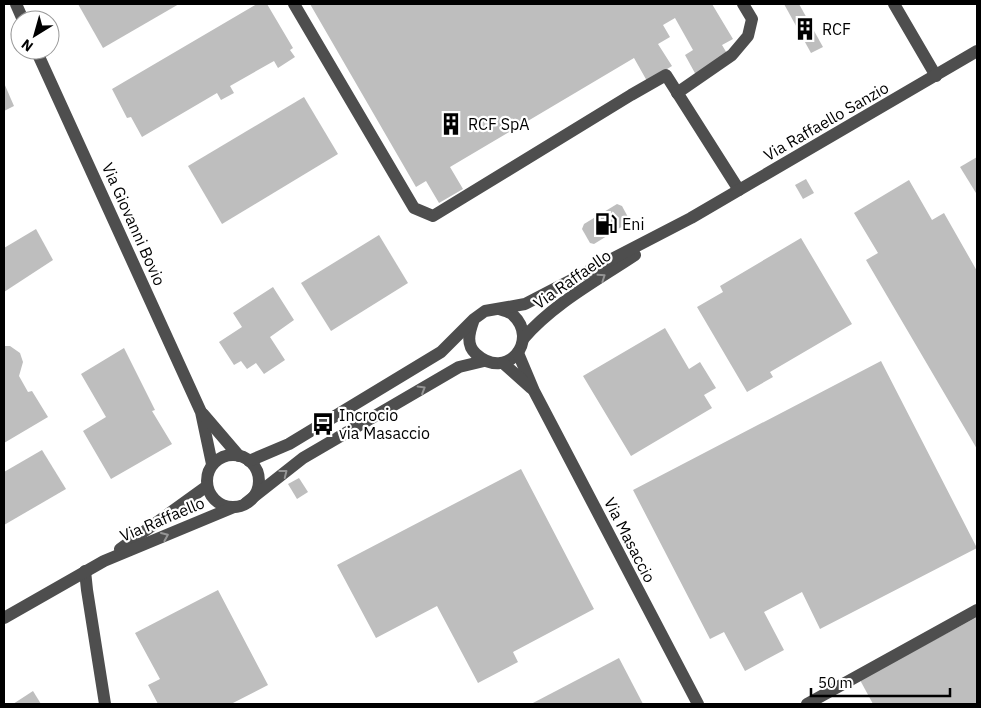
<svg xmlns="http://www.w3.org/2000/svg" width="981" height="708" viewBox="0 0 981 708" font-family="'IBM Plex Sans',sans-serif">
<rect width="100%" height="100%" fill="#fff"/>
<!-- building -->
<g fill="#bebebe">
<path d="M78 4H179L103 48Z"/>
<path d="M257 4H267L293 48 290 50 295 57 278 68 274 61 230 86 234 93 221 100 217 93 142 137 131 117 127 118 112 89Z"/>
<path d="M310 4H712L733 39 722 45 728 55 696 75 685 55 693 50 675 18 663 25 670 37 658 44 672 66 647 81 634 58 450 167 463 189 439 203 426 181 416 187Z"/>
<path d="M784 4H799L823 47 811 53Z"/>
<path d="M4 83 14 106 4 111Z"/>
<path d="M304 97 338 154 222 224 188 166Z"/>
<path d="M977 157V192L976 193 960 167Z"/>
<path d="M806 179 814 193 803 199 795 185Z"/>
<path d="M909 180 932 220 944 213 977 271V449L866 260 878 253 854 213Z"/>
<path d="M617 204 622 206 629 219 628 223 594 244 590 243 582 229 584 224Z"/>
<path d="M36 229 53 260 4 292V248Z"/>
<path d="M379 235 408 283 331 331 301 283Z"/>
<path d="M801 238 852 324 770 372 773 377 747 392 697 307 723 292 720 286Z"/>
<path d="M273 287 294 320 270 337 285 360 264 374 256 363 247 369 241 361 234 365 219 342 242 327 233 313Z"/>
<path d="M665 328 689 369 700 362 716 388 704 395 712 408 631 456 583 376Z"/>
<path d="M4 346H10L20 353 23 362 19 376 28 392 32 391 48 417 4 443Z"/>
<path d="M124 348 155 410 152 411 172 444 111 479 83 431 106 417 81 374Z"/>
<path d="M881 361 977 548 820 629 802 592 764 612 784 650 745 671 724 632 710 639 633 490Z"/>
<path d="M42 450 66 489 4 525V472Z"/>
<path d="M521 469 594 609 513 652 518 662 478 683 437 606 376 638 337 565Z"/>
<path d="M299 478 308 492 297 499 288 484Z"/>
<path d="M218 590 268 685 231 704H158L148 685 160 679 135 633Z"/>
<path d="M977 617V704H873L860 680Z"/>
<path d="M619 658 643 704H531Z"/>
<path d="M33 691 41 704H13Z"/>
</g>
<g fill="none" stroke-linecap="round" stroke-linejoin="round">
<!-- minor -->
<g stroke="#4e4e4e" stroke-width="12">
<path d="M16 4 23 20"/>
<path d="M294 4 414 208 433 216 631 95 666 75 739 190"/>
<path d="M894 4 936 76"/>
<path d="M36 50 201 412 212 464"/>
<path d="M677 93 732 55 748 36 752 19 743 4"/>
<path d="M473 322C469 333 466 345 476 354 507 382 540 340 513 315 510 312 504 311 499 309"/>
<path d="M523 339C553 304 596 281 635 255"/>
<path d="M518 353 534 391 698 704"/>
<path d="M503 363 531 388"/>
<path d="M203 414 239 456"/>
<circle cx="233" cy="481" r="26"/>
<path d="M249 461 289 444 441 352 474 319 485 311 525 304 691 218 977 51"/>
<path d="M246 503 303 458 459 367 484 361"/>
<path d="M120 549 207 486"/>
<path d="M85 571 87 590 105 704"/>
<path d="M4 618 104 561 234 507"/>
<path d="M807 704 977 610"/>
</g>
</g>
<!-- one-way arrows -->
<defs><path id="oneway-chevron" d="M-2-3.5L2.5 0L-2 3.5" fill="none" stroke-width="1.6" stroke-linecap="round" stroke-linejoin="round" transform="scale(1.25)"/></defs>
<g stroke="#959595">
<use href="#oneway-chevron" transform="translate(602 277) rotate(-34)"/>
<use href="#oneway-chevron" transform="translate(422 389) rotate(-31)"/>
<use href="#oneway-chevron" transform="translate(284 473) rotate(-38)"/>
<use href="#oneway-chevron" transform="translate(165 536) rotate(-23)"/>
</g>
<!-- icons -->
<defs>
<symbol id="building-bare" viewBox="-9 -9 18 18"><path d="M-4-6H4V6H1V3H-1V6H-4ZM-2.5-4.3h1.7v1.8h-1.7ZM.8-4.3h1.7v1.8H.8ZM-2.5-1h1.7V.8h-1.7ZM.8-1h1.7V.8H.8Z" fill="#000" stroke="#fff" stroke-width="2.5" paint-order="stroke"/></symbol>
<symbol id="fuel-bare" viewBox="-9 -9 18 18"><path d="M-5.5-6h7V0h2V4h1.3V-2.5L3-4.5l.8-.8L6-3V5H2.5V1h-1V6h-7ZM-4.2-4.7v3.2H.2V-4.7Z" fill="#000" stroke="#fff" stroke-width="2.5" paint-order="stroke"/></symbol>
<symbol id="bus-bare" viewBox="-9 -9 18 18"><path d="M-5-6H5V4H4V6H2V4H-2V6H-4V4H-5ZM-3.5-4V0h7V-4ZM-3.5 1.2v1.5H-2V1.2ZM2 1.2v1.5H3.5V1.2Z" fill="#000" stroke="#fff" stroke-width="2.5" paint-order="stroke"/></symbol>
</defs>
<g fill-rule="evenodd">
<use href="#building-bare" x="789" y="13" width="32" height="32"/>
<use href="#building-bare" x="435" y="108" width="32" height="32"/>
<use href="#fuel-bare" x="590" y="208" width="32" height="32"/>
<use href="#bus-bare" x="307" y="408" width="32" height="32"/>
</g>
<g text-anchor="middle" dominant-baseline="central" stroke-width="4.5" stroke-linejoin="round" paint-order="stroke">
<!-- poi labels -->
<g font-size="16" fill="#000" stroke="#fff" text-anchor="start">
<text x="822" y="29">RCF</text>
<text x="468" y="124">RCF SpA</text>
<text x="622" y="224">Eni</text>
<text x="339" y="415">Incrocio<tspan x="339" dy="18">via Masaccio</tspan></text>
</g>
<!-- street labels -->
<g font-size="16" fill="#000" stroke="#fff">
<text transform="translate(826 121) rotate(-30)">Via Raffaello Sanzio</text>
<text transform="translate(134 224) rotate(66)">Via Giovanni Bovio</text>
<text transform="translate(572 279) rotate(-35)">Via Raffaello</text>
<text transform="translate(162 519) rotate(-23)">Via Raffaello</text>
<text transform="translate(630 540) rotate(63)">Via Masaccio</text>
</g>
</g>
<!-- border -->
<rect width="981" height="708" fill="none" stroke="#000000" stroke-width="10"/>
<!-- north arrow -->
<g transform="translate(35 35) rotate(217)"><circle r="24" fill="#ffffff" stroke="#999999"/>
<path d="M0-4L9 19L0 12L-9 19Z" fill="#000000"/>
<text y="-8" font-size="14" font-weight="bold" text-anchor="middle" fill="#000000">N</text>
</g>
<!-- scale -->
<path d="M811 688v8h139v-8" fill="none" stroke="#000000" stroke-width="2.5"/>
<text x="818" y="688" font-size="15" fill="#000000" stroke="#ffffff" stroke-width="4" paint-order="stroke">50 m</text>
</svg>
